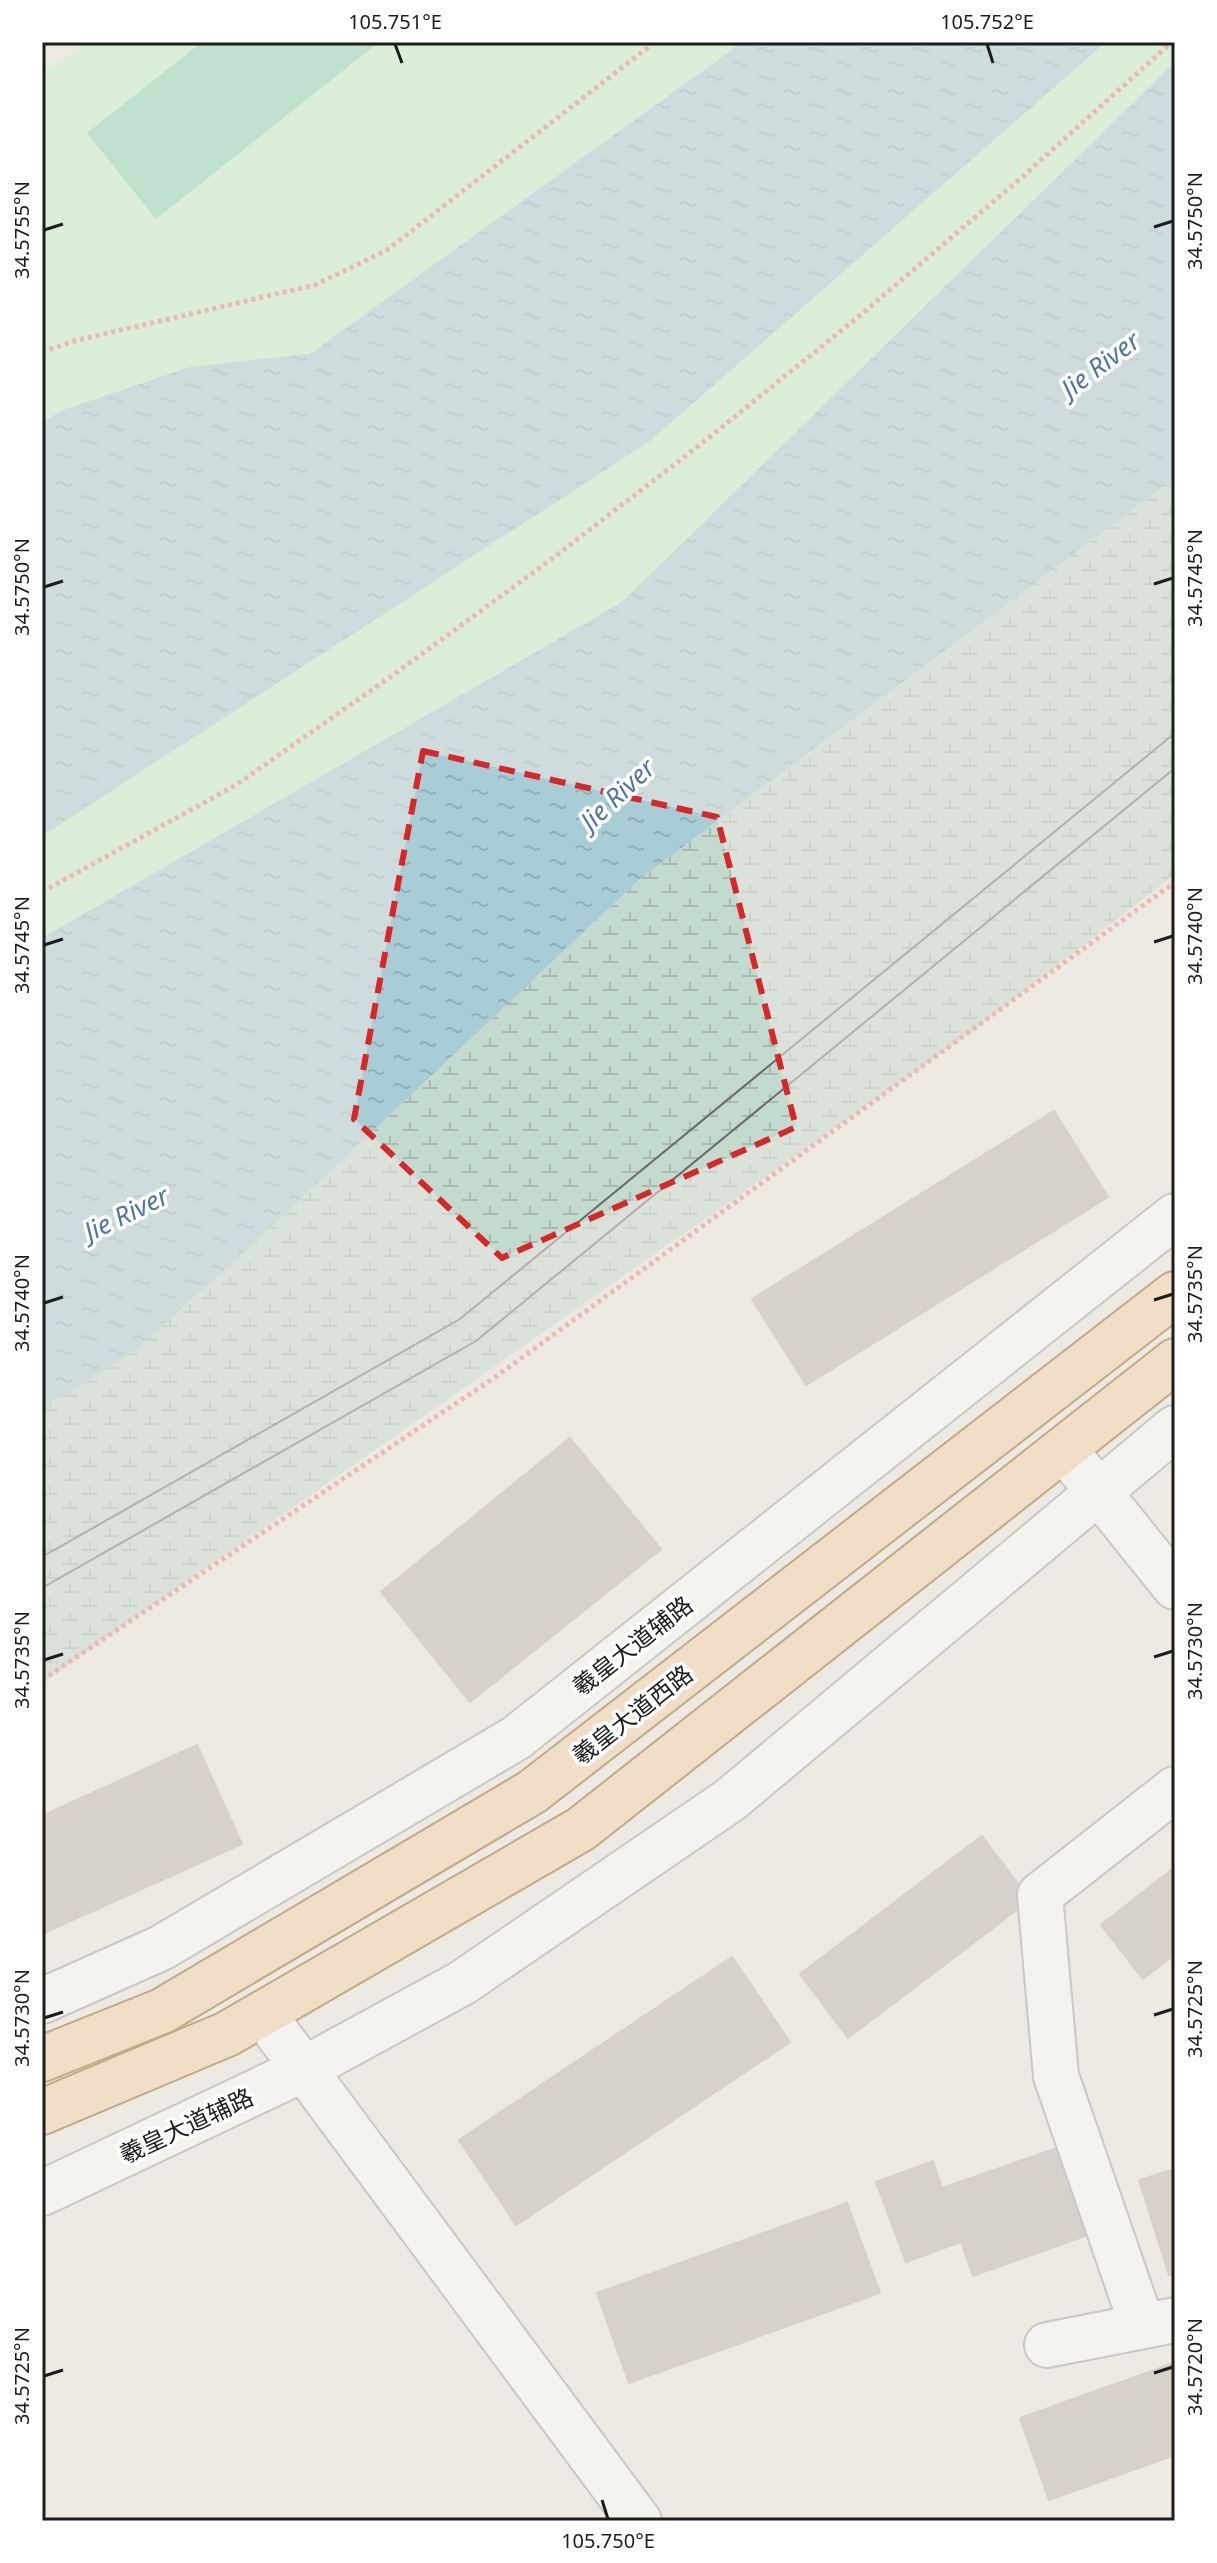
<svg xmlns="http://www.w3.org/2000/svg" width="1217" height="2563" viewBox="0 0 1217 2563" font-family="'Noto Sans','Noto Sans SC',sans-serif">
<defs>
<pattern id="wetland-marsh" width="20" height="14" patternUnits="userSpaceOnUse" patternTransform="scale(2)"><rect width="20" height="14" fill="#c3dacf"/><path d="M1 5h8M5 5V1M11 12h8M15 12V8" fill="none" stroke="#a7bbb1"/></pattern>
<pattern id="water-ripples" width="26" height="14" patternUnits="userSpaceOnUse" patternTransform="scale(2)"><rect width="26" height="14" fill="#a8cdd7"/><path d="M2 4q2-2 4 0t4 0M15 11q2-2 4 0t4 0" fill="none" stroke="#90b0b8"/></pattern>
</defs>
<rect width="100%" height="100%" fill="#edeae4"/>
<!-- wetland -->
<path fill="url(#wetland-marsh)" d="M1175 478V874L972 1032 42 1683V1409L136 1350 253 1244 640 879Z"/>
<!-- park -->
<path fill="#c5f4c8" d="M87 42H1175V62L622 602 42 938V75Z"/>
<!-- pitch -->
<path fill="#89d6b8" d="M202 42H379L156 219 87 133Z"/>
<!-- water -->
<g fill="url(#water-ripples)">
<path d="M739 42H1106L650 441 42 836V422L63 410 190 367 310 354 732 50Z"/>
<path d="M1175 62V478L640 879 253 1244 136 1350 42 1409V938L622 602Z"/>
</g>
<!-- building -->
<g fill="#beb6b1" stroke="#beb1a8" stroke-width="2">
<path d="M1054 1111 1108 1197 806 1385 752 1299Z"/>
<path d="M570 1438 661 1549 470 1702 381 1592Z"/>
<path d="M197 1745 242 1844 42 1934V1816Z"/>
<path d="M982 1836 1030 1900 848 2038 800 1974Z"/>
<path d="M1175 1867V1954L1143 1979 1101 1925Z"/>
<path d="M732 1957 790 2042 516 2225 459 2140Z"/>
<path d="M1057 2148 1088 2235 973 2276 961 2242 906 2262 876 2182 933 2161 942 2188Z"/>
<path d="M1175 2169V2273L1169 2275 1139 2180Z"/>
<path d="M847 2203 880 2293 629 2383 597 2293Z"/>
<path d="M1174 2363 1175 2455 1049 2500 1020 2418Z"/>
</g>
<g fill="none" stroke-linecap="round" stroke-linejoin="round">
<defs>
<g id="minor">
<path d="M1064 1449 1175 1587"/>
<path d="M42 2001 161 1948 516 1738 1175 1216"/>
<path d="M263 2014 639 2521"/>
<path d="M42 2193 304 2069 462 1983 730 1800 1175 1428"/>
<path d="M1142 2325 1056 2076 1040 1895 1175 1789"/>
<path d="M1047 2345 1175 2320"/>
</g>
<g id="major">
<path d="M42 2059 162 2011 532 1792 1175 1294"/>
<path d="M42 2112 227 2034 581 1829 1175 1361"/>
</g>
</defs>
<!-- minor casing -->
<use href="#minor" stroke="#a1a1a1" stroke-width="48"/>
<!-- major casing -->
<use href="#major" stroke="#89600e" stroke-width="48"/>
<!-- path -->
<g stroke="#ed8276" stroke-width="5" stroke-dasharray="4 4" stroke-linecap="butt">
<path d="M42 352 74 341 315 285 387 250 655 42"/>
<path d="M42 892 236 785 393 675 549 561 701 444 863 313 1021 178 1172 42"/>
<path d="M42 1680 494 1378 1175 882"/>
</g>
<!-- minor -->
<use href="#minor" stroke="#fff" stroke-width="44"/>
<!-- major -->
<use href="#major" stroke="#f3d0a4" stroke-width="44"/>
<!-- tram -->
<g stroke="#6b6b6b" stroke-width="2">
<path d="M42 1557 460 1319 1175 733"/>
<path d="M42 1588 476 1341 1175 768"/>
</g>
</g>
<!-- marked area -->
<path d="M0 0H1217V2563H0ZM423 751 717 817 796 1127 502 1258 354 1119Z" fill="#edeae4" fill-opacity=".55" fill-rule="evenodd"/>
<path fill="none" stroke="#d62828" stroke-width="6" stroke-dasharray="16 10" stroke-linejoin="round" d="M423 751 717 817 796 1127 502 1258 354 1119Z"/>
<!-- ticks -->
<path fill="none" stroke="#1d1d1d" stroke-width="3" d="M395 44 402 63M987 44 993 63M1154 227 1173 221M44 230 63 224M1154 584 1173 578M44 587 63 581M1154 942 1173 936M44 945 63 939M1154 1300 1173 1294M44 1303 63 1297M1154 1657 1173 1651M44 1660 63 1654M1154 2015 1173 2009M44 2018 63 2012M1154 2373 1173 2367M44 2376 63 2370M602 2500 608 2519"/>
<g text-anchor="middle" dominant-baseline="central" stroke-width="7" stroke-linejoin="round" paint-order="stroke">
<!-- street labels -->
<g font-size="24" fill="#1d1d1d" stroke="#fff">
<text transform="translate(632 1645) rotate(-38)">羲皇大道辅路</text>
<text transform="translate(632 1714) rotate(-38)">羲皇大道西路</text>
<text transform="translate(186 2125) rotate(-25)">羲皇大道辅路</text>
</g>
<!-- water labels -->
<g font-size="26" font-style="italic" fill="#50779d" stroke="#fff">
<text transform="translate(1100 364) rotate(-37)">Jie River</text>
<text transform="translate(617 794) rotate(-43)">Jie River</text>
<text transform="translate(126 1213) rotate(-26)">Jie River</text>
</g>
</g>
<!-- border -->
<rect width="1217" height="2563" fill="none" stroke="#ffffff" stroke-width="88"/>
<rect x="44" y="44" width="1129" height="2475" fill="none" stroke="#1d1d1d" stroke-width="3"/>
<g font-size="20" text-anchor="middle" fill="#1d1d1d">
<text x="395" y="29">105.751°E</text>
<text x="987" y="29">105.752°E</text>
<text transform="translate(1195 221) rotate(-90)" y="7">34.5750°N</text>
<text transform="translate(22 230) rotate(-90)" y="7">34.5755°N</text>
<text transform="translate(1195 578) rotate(-90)" y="7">34.5745°N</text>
<text transform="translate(22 587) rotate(-90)" y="7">34.5750°N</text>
<text transform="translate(1195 936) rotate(-90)" y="7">34.5740°N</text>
<text transform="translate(22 945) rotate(-90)" y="7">34.5745°N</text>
<text transform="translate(1195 1294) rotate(-90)" y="7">34.5735°N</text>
<text transform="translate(22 1303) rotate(-90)" y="7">34.5740°N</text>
<text transform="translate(1195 1651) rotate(-90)" y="7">34.5730°N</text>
<text transform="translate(22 1660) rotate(-90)" y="7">34.5735°N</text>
<text transform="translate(1195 2009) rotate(-90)" y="7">34.5725°N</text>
<text transform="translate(22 2018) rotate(-90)" y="7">34.5730°N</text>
<text transform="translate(1195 2367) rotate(-90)" y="7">34.5720°N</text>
<text transform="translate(22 2376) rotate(-90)" y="7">34.5725°N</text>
<text x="608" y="2548">105.750°E</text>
</g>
</svg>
